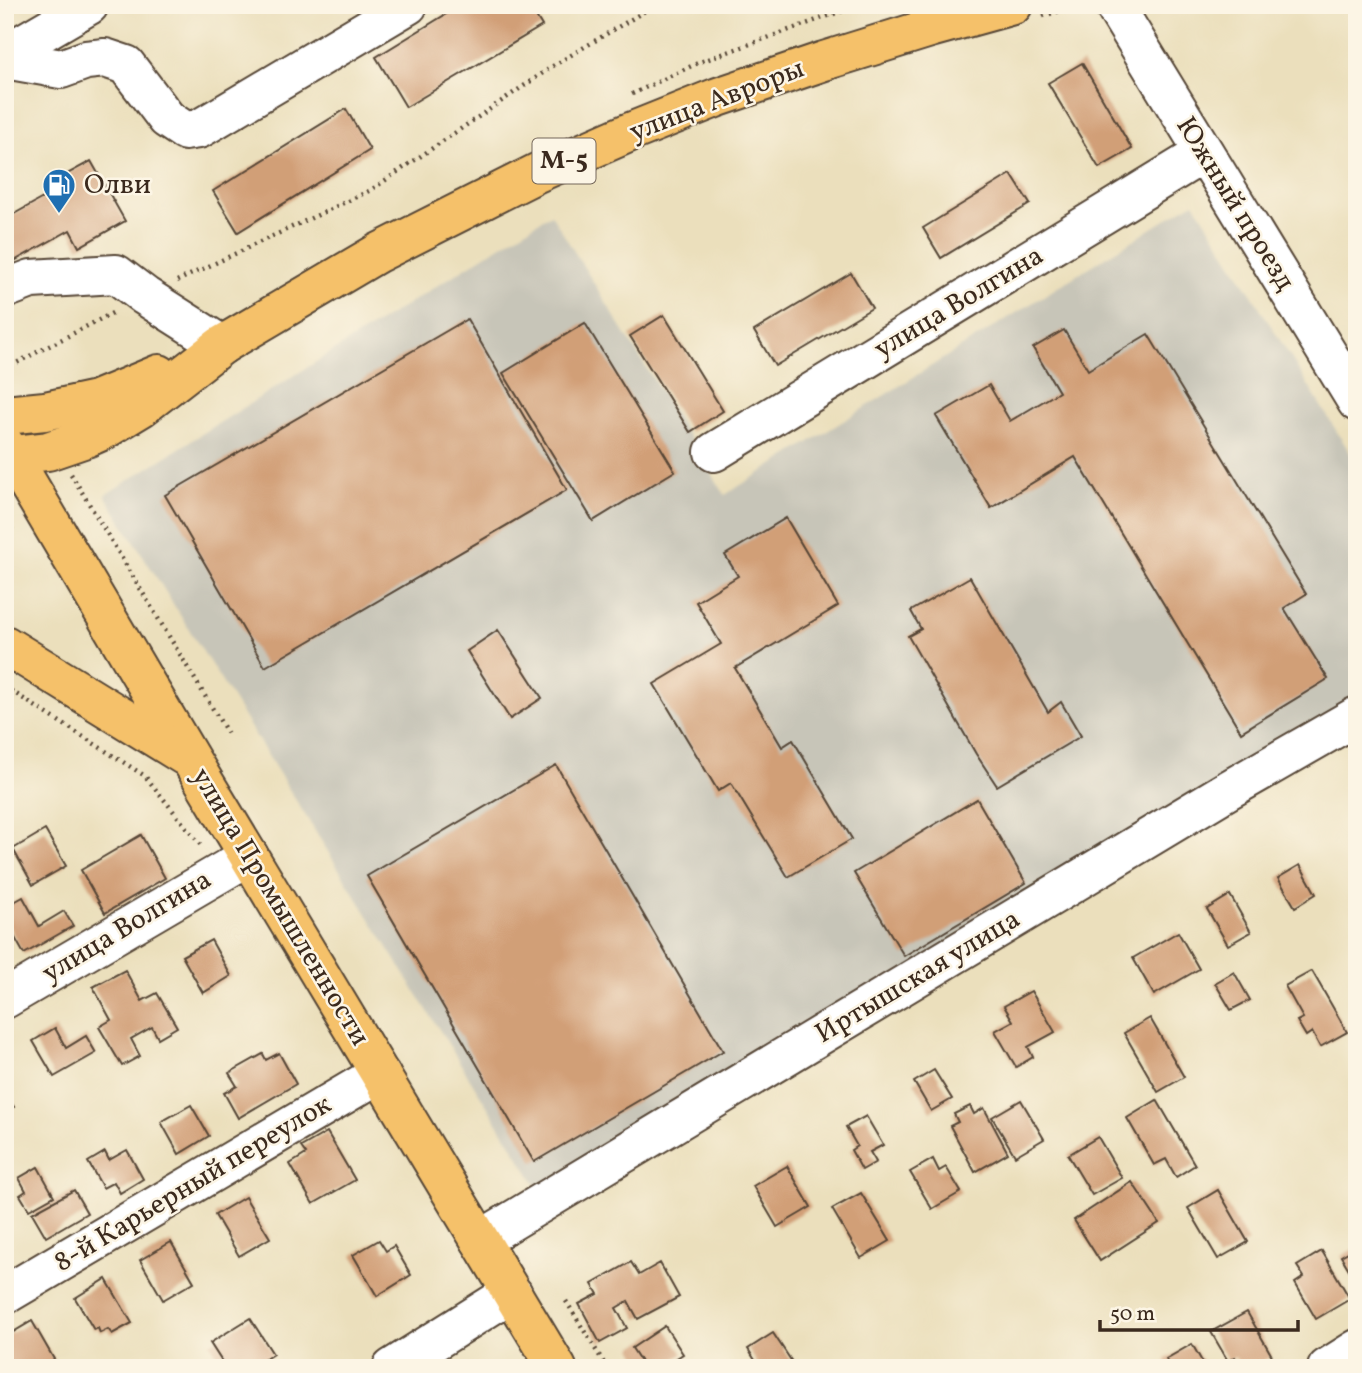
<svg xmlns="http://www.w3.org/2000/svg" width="1362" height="1373" viewBox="0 0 1362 1373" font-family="Vollkorn,serif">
<rect width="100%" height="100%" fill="#fcf5e5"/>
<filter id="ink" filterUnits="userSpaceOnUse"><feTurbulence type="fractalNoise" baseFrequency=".0143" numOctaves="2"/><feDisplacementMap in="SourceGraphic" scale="14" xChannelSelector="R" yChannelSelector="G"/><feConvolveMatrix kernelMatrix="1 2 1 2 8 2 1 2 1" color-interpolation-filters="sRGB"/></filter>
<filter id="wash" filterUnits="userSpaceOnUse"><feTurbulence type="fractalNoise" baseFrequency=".00686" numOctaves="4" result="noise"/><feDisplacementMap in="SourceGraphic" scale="28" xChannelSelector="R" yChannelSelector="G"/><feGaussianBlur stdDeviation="1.57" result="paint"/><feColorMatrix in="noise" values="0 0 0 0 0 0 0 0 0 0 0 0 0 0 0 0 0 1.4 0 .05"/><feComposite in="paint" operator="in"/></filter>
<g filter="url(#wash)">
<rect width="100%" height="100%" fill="#ebdfbc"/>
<!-- industrial -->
<path fill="#c7c5b8" d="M1194 202 1357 464V710L554 1213 105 495 551 214 725 495Z"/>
<g id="blocks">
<!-- building -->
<g fill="#d19f77">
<path d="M461 5H529L542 26 406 107 376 57Z"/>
<path d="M1082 63 1132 149 1099 168 1048 83Z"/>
<path d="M346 109 370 150 238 232 213 191Z"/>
<path d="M91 161 125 221 79 247 70 230 7 265 5 262V219L50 194 45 186Z"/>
<path d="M1011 174 1030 204 941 258 923 228Z"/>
<path d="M851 273 872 308 775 366 754 331Z"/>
<path d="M664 315 723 411 690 432 630 336Z"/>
<path d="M467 319 567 490 265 667 165 495Z"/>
<path d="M585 323 675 471 593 521 503 373Z"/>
<path d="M1064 330 1088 370 1148 334 1306 594 1284 608 1328 679 1241 732 1075 457 991 508 936 416 989 385 1010 421 1059 392 1033 348Z"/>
<path d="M786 518 838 606 735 668 782 747 793 740 852 839 788 877 731 783 718 791 654 684 721 644 696 602 738 576 725 555Z"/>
<path d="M970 577 1048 712 1061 702 1081 736 997 786 976 754 908 636 921 629 911 611Z"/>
<path d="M498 630 542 698 510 719 467 651Z"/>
<path d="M556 765 723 1051 534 1162 367 876Z"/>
<path d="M977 799 1026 883 904 956 854 873Z"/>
<path d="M45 830 66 866 33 885 13 849Z"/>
<path d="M141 835 165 878 105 913 81 870Z"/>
<path d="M1300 865 1316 894 1295 907 1278 878Z"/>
<path d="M1230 895 1251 932 1228 945 1207 909Z"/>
<path d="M23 897 39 926 64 911 73 926 24 954 5 920V907Z"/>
<path d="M1178 932 1199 969 1154 995 1133 958Z"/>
<path d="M211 940 231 976 203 993 182 956Z"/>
<path d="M125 970 142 1001 157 993 177 1027 158 1038 152 1027 131 1039 140 1056 122 1066 99 1027 111 1020 93 987Z"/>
<path d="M1312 971 1347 1032 1320 1047 1312 1032 1306 1036 1297 1021 1303 1018 1285 986Z"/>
<path d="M1234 972 1250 1000 1231 1010 1215 983Z"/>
<path d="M1031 991 1055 1032 1028 1047 1033 1057 1016 1067 995 1031 1013 1021 1004 1006Z"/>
<path d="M1150 1018 1184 1077 1158 1092 1124 1033Z"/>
<path d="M55 1028 66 1048 86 1036 96 1053 54 1077 33 1041Z"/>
<path d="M279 1053 296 1084 238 1118 224 1093 237 1086 229 1073 263 1054 266 1060Z"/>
<path d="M934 1070 952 1099 931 1111 914 1082Z"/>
<path d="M5 1093 14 1107 5 1112Z"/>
<path d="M1021 1100 1044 1139 1015 1156 992 1117Z"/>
<path d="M1157 1100 1195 1165 1176 1177 1166 1159 1154 1165 1127 1118Z"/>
<path d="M191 1105 209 1136 179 1154 161 1122Z"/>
<path d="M970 1106 974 1114 984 1108 1008 1153 975 1172 950 1126 958 1122 954 1114Z"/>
<path d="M866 1116 883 1145 870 1152 876 1162 862 1170 851 1150 857 1146 846 1127Z"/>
<path d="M327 1132 355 1180 313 1204 290 1164 306 1154 301 1147Z"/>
<path d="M1098 1137 1122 1178 1092 1195 1068 1155Z"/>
<path d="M127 1150 143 1179 120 1193 114 1182 103 1188 88 1162 105 1152 109 1160Z"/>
<path d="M933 1159 939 1171 946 1167 961 1192 932 1209 910 1172Z"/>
<path d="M787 1166 811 1207 777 1227 753 1186Z"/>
<path d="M38 1167 54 1196 29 1210 20 1195 26 1191 19 1178Z"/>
<path d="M1132 1182 1159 1223 1100 1261 1074 1220Z"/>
<path d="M74 1190 87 1213 46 1237 32 1213Z"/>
<path d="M1218 1190 1248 1242 1218 1259 1188 1208Z"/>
<path d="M861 1193 890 1241 861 1258 832 1209Z"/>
<path d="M245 1197 270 1238 239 1256 215 1215Z"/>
<path d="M379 1240 386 1251 394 1246 411 1275 377 1296 353 1255Z"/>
<path d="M171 1242 194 1282 163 1300 140 1260Z"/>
<path d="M1357 1247V1283L1341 1256Z"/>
<path d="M1322 1251 1350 1299 1316 1319 1295 1283 1304 1277 1297 1266Z"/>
<path d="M631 1262 639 1275 660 1263 679 1297 638 1319 628 1301 616 1308 627 1328 600 1343 579 1304 598 1294 592 1284Z"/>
<path d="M106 1279 132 1323 112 1334 108 1329 100 1333 98 1328 94 1330 75 1298Z"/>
<path d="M1247 1312 1272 1356 1252 1368H1241L1235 1357 1228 1361 1211 1332Z"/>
<path d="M250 1318 273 1354 251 1368H226L210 1343Z"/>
<path d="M32 1321 55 1361 43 1368H19L16 1363 9 1368 5 1362V1337Z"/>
<path d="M665 1326 683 1354 661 1368H645L632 1348Z"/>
<path d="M773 1333 796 1368H760L748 1349Z"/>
<path d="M1192 1344 1204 1365 1200 1368H1158L1167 1362 1166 1359Z"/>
</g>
</g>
</g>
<g filter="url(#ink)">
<use href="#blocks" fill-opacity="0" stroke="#554536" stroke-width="2"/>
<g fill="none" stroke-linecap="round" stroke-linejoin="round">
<defs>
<g id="minor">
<path d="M1114 5 1357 402"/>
<path d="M5 54 89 5"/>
<path d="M5 59 61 69 86 60 105 58 126 65 167 119 185 131 199 129 408 5"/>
<path d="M5 289 31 279 116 274 145 296 222 345"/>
<path d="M714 452 1204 153"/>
<path d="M5 999 249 856"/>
<path d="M480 1240 1228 790 1357 716"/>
<path d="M5 1295 367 1081 381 1075"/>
<path d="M392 1368 500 1300 513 1294"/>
<path d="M1327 1368 1357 1349"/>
</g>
<g id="major">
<path d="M5 415 45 411 96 400 159 374"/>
<path d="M5 445 191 760 557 1368"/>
<path d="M5 456 48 451 86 438 104 430 142 407 222 345 378 253 537 173 628 133 718 97 824 61 930 28 1013 5"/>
<path d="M5 645 185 756"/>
</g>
</defs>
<!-- minor casing -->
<use href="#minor" stroke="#554536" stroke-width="42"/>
<!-- major casing -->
<use href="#major" stroke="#554536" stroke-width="42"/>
<!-- path -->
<g stroke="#554536" stroke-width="4.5" stroke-dasharray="2 5" stroke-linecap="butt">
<path d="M1043 16 1080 5"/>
<path d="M632 94 700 62 859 5"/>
<path d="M177 281 371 190 556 64 655 5"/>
<path d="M5 369 116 311"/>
<path d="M5 371 13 382"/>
<path d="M71 474 228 734"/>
<path d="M5 529 18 531"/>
<path d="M5 687 145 776 203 848"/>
<path d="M566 1301 607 1368"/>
</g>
<!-- minor -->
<use href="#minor" stroke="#fff" stroke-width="38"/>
<!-- major -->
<use href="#major" stroke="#f5c16b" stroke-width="38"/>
</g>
</g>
<!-- icons -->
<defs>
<symbol id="fuel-pin" viewBox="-11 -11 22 30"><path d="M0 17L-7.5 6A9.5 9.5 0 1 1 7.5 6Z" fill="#1f6fb2" stroke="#fcf5e5"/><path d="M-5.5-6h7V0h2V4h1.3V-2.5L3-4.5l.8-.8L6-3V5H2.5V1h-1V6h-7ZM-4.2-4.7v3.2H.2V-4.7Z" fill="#fff"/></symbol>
</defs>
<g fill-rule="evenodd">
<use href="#fuel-pin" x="40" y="166" width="38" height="52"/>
</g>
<g text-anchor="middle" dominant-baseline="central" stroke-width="5" stroke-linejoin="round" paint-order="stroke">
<!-- shield labels -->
<rect fill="#fcf5e5" stroke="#75675a" stroke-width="2" x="532.5" y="138.5" width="63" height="45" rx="5"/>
<g font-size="26" font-weight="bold" fill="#3b2a1e">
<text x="564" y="161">М-5</text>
</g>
<!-- street labels -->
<g font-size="28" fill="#3b2a1e" stroke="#fcf5e5">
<text transform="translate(717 101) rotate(-21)">улица Авроры</text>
<text transform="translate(1235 204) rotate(58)">Южный проезд</text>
<text transform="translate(959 303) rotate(-31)">улица Волгина</text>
<text transform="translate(280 907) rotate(59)">улица Промышленности</text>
<text transform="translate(127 927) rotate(-31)">улица Волгина</text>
<text transform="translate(918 977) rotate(-31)">Иртышская улица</text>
<text transform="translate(193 1184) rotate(-31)">8-й Карьерный переулок</text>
</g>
<!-- poi labels -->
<g font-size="28" fill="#3b2a1e" stroke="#fcf5e5" text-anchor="start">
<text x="84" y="185">Олви</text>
</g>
</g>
<!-- margin -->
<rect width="1362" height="1373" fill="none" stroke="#fcf5e5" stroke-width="28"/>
<!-- scale -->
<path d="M1100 1320v10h198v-10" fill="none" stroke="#3b2a1e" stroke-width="3.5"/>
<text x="1110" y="1320" font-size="21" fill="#3b2a1e" stroke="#fcf5e5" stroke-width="5" paint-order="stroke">50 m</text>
</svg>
